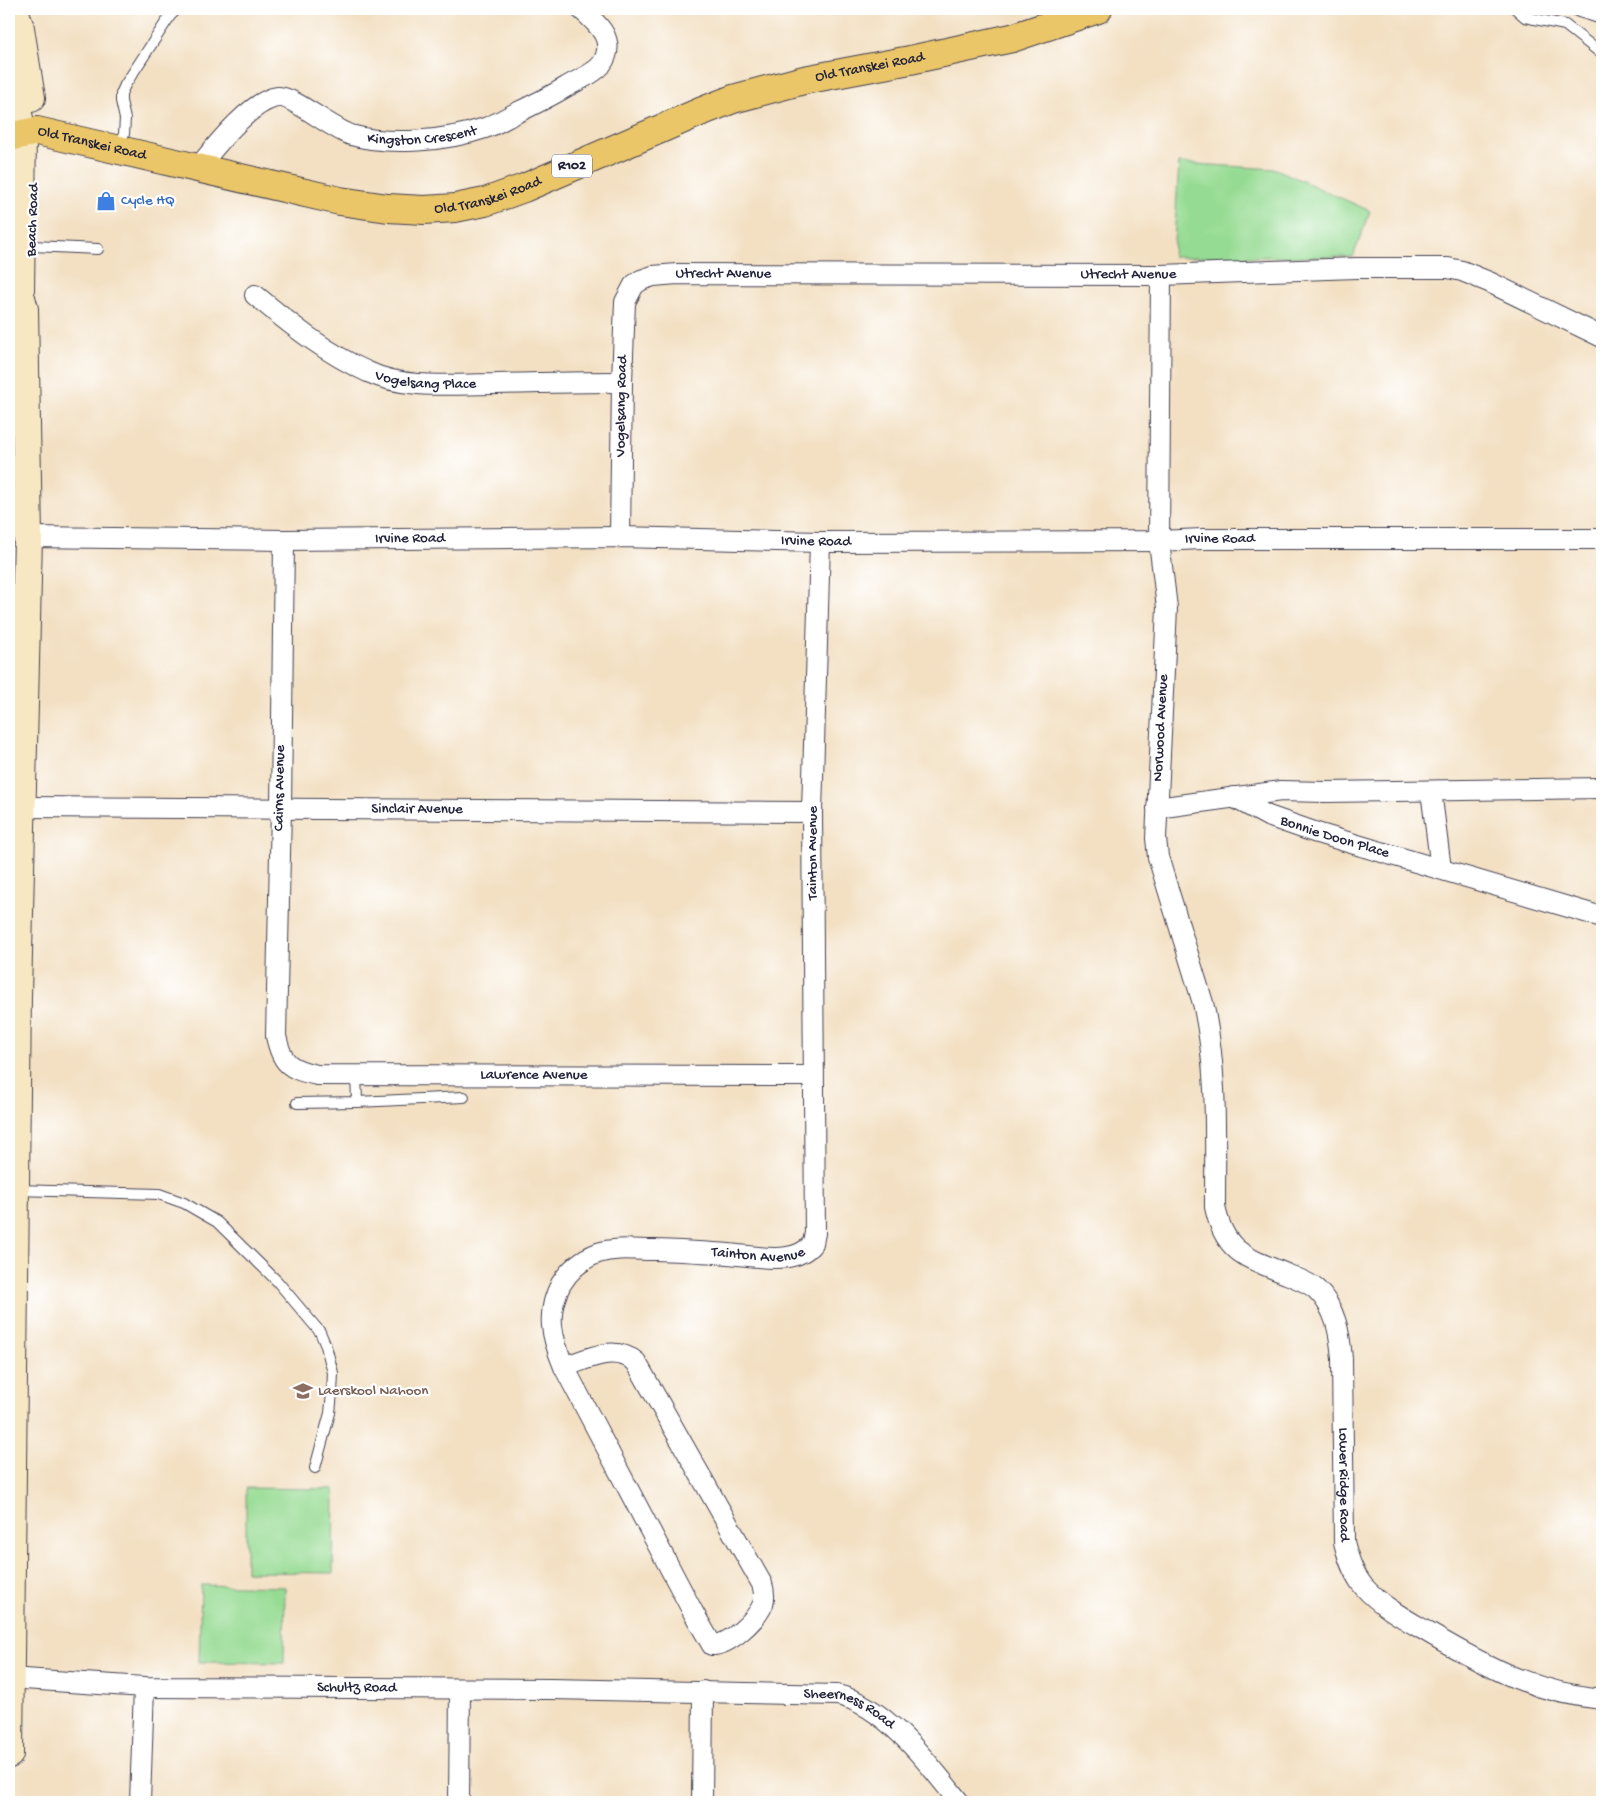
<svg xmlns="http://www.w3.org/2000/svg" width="1611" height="1811" viewBox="0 0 1611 1811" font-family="'Gochi Hand',sans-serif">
<rect width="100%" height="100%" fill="#fff"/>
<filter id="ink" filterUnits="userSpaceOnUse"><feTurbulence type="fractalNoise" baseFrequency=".02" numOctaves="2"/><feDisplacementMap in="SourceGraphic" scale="10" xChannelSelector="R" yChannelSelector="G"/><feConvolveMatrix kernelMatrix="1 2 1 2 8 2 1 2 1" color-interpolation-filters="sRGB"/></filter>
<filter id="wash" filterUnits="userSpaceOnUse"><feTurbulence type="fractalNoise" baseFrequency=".0096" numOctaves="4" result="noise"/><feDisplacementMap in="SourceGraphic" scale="20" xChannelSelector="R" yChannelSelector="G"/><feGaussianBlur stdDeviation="1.12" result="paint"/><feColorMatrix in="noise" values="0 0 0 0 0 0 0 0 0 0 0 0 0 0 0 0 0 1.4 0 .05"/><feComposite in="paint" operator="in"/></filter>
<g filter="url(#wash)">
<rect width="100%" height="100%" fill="#f3e0c3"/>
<!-- green -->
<g fill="#96db93" stroke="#5c7e67">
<path d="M1179 163 1276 169 1370 211 1353 257H1173Z"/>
<path d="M246 1488 334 1489 333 1573 246 1572Z"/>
<path d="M201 1585 285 1587 284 1663 199 1662Z"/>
</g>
</g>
<g filter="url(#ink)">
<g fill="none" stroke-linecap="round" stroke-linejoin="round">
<defs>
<g id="lane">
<path d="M1516 9 1525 17 1565 25 1602 54"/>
<path d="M1574 9 1579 12 1602 19"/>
<path d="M119 148 124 134 125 119 121 101V94L125 85 170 16 177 9"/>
<path d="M22 247 33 246 98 249"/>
<path d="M356 1074 357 1102"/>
<path d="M297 1103 357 1102 464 1097"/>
<path d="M16 1190 159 1194 184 1203 217 1222 277 1281 320 1332 326 1346 333 1373 332 1393 330 1413 315 1468"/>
</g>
<g id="street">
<path id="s1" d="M197 169C214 148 251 100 278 97 291 95 332 129 351 135 389 146 447 141 485 128 495 125 504 119 512 115 531 106 549 97 566 87 576 81 595 73 601 65 618 41 598 24 581 9"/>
<path id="s2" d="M1161 275 1159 541 1167 608 1156 838 1158 857 1203 1003C1218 1070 1215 1138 1215 1207 1225 1255 1249 1258 1289 1275 1298 1279 1308 1282 1316 1289 1336 1308 1340 1334 1342 1359L1344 1542C1348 1558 1353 1574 1364 1587 1381 1606 1407 1620 1429 1633 1487 1667 1535 1693 1602 1699"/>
<path id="s3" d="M255 295C290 324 327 354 368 372 406 390 455 384 496 384 538 383 580 382 622 382"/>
<path id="s4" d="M28 537 284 540 620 537 820 542 1159 541 1202 539H1602"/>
<path id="s5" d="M620 537 622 382 625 302 634 285 641 280 653 276 677 274 1161 275 1356 268H1448L1462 271 1489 282 1602 337"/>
<path id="s6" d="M284 540 281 809 276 1036C282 1064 289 1069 317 1075L813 1076"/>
<path d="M1431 791 1441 869"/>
<path id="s7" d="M1233 797 1268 816 1317 833 1602 917"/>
<path id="s8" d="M22 807 812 812"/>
<path d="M1157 808 1281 791 1326 792 1602 788"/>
<path id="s9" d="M564 1367C587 1359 614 1344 636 1362L762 1584C764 1590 765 1597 763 1604 757 1619 729 1646 712 1645L693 1612 564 1367C552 1338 545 1314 561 1284 570 1269 582 1259 598 1253 616 1247 637 1250 655 1250 683 1251 711 1252 738 1255 763 1257 796 1265 813 1243L815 1233 812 812 820 542"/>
<path id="s10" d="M9 1678 144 1687 551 1689 837 1695C884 1704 930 1765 959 1802"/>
<path d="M140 1802 144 1687"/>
<path d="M459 1802 460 1689"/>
<path d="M702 1802 703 1691"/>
</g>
<g id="secondary">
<path d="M14 9 20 28 31 98"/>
<path d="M9 71 22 133 20 294 24 309 28 537 17 995 9 1754"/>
</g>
<g id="primary">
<path id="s11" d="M9 137 37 131 340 201 388 208 424 210 455 208 485 202 524 188 700 112 733 99 804 80 910 60 1012 38 1098 9"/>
</g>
</defs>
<!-- lane casing -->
<use href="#lane" stroke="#413e4f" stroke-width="12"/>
<!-- street casing -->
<use href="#street" stroke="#413e4f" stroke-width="22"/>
<!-- secondary casing -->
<use href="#secondary" stroke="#413e4f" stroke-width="30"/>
<!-- primary casing -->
<use href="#primary" stroke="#413e4f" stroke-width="30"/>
<!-- lane -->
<use href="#lane" stroke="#fff" stroke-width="10"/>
<!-- street -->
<use href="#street" stroke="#fff" stroke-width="20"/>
<!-- secondary -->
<use href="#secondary" stroke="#f7e8c3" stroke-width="28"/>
<!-- primary -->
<use href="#primary" stroke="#ebc669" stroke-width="28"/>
</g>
</g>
<!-- icons -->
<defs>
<symbol id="shop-bare" viewBox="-9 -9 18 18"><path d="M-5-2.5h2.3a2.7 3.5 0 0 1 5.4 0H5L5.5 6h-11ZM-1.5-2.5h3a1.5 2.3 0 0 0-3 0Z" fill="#3f7fe0" stroke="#fff" stroke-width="2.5" paint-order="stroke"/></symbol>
<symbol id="school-bare" viewBox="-9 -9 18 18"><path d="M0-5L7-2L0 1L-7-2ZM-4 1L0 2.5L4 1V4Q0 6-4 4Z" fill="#8d6e63" stroke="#fff" stroke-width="2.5" paint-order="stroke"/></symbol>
</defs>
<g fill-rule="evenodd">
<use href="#shop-bare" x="92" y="187" width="28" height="28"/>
<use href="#school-bare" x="289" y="1377" width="28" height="28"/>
</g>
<g text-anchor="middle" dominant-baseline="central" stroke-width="4.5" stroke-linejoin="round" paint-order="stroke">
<!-- shield labels -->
<rect fill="#fff" stroke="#646476" stroke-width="1" x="552" y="154.5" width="40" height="23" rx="4"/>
<g font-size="14" font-weight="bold" fill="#22223b">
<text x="572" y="166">R102</text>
</g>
<!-- street labels -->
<g font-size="15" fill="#22223b" stroke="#fff">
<text stroke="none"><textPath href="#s11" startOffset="895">Old Transkei Road</textPath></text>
<text stroke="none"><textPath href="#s1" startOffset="265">Kingston Crescent</textPath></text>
<text stroke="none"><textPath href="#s11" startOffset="85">Old Transkei Road</textPath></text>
<text stroke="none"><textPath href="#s11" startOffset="490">Old Transkei Road</textPath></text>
<text transform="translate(33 220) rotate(-88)">Beach Road</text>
<text stroke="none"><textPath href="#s5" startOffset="346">Utrecht Avenue</textPath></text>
<text stroke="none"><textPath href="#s5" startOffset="751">Utrecht Avenue</textPath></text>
<text stroke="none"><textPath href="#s3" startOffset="196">Vogelsang Place</textPath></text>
<text stroke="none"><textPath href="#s5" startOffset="131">Vogelsang Road</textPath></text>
<text stroke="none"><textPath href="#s4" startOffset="382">Irvine Road</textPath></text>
<text stroke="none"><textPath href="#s4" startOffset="1192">Irvine Road</textPath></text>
<text stroke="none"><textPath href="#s4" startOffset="788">Irvine Road</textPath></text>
<text transform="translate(1161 728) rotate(-87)">Norwood Avenue</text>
<text transform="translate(280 788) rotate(-89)">Cairns Avenue</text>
<text stroke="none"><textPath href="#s8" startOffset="395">Sinclair Avenue</textPath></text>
<text stroke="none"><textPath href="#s7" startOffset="110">Bonnie Doon Place</textPath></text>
<text transform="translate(813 853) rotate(-90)">Tainton Avenue</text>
<text stroke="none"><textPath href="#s6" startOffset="775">Lawrence Avenue</textPath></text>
<text stroke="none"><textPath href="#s9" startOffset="1031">Tainton Avenue</textPath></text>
<text stroke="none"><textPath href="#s2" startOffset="1280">Lower Ridge Road</textPath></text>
<text stroke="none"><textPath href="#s10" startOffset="348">Schultz Road</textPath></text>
<text stroke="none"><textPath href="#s10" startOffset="844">Sheerness Road</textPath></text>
</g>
<!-- shop labels -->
<g font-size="15" fill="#366cbe" stroke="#fff" text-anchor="start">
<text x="121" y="201">Cycle HQ</text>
</g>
<!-- education labels -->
<g font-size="15" fill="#785e54" stroke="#fff" text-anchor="start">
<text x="318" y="1391">Laerskool Nahoon</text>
</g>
</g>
<!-- margin -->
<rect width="1611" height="1811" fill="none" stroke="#fff" stroke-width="30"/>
</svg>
